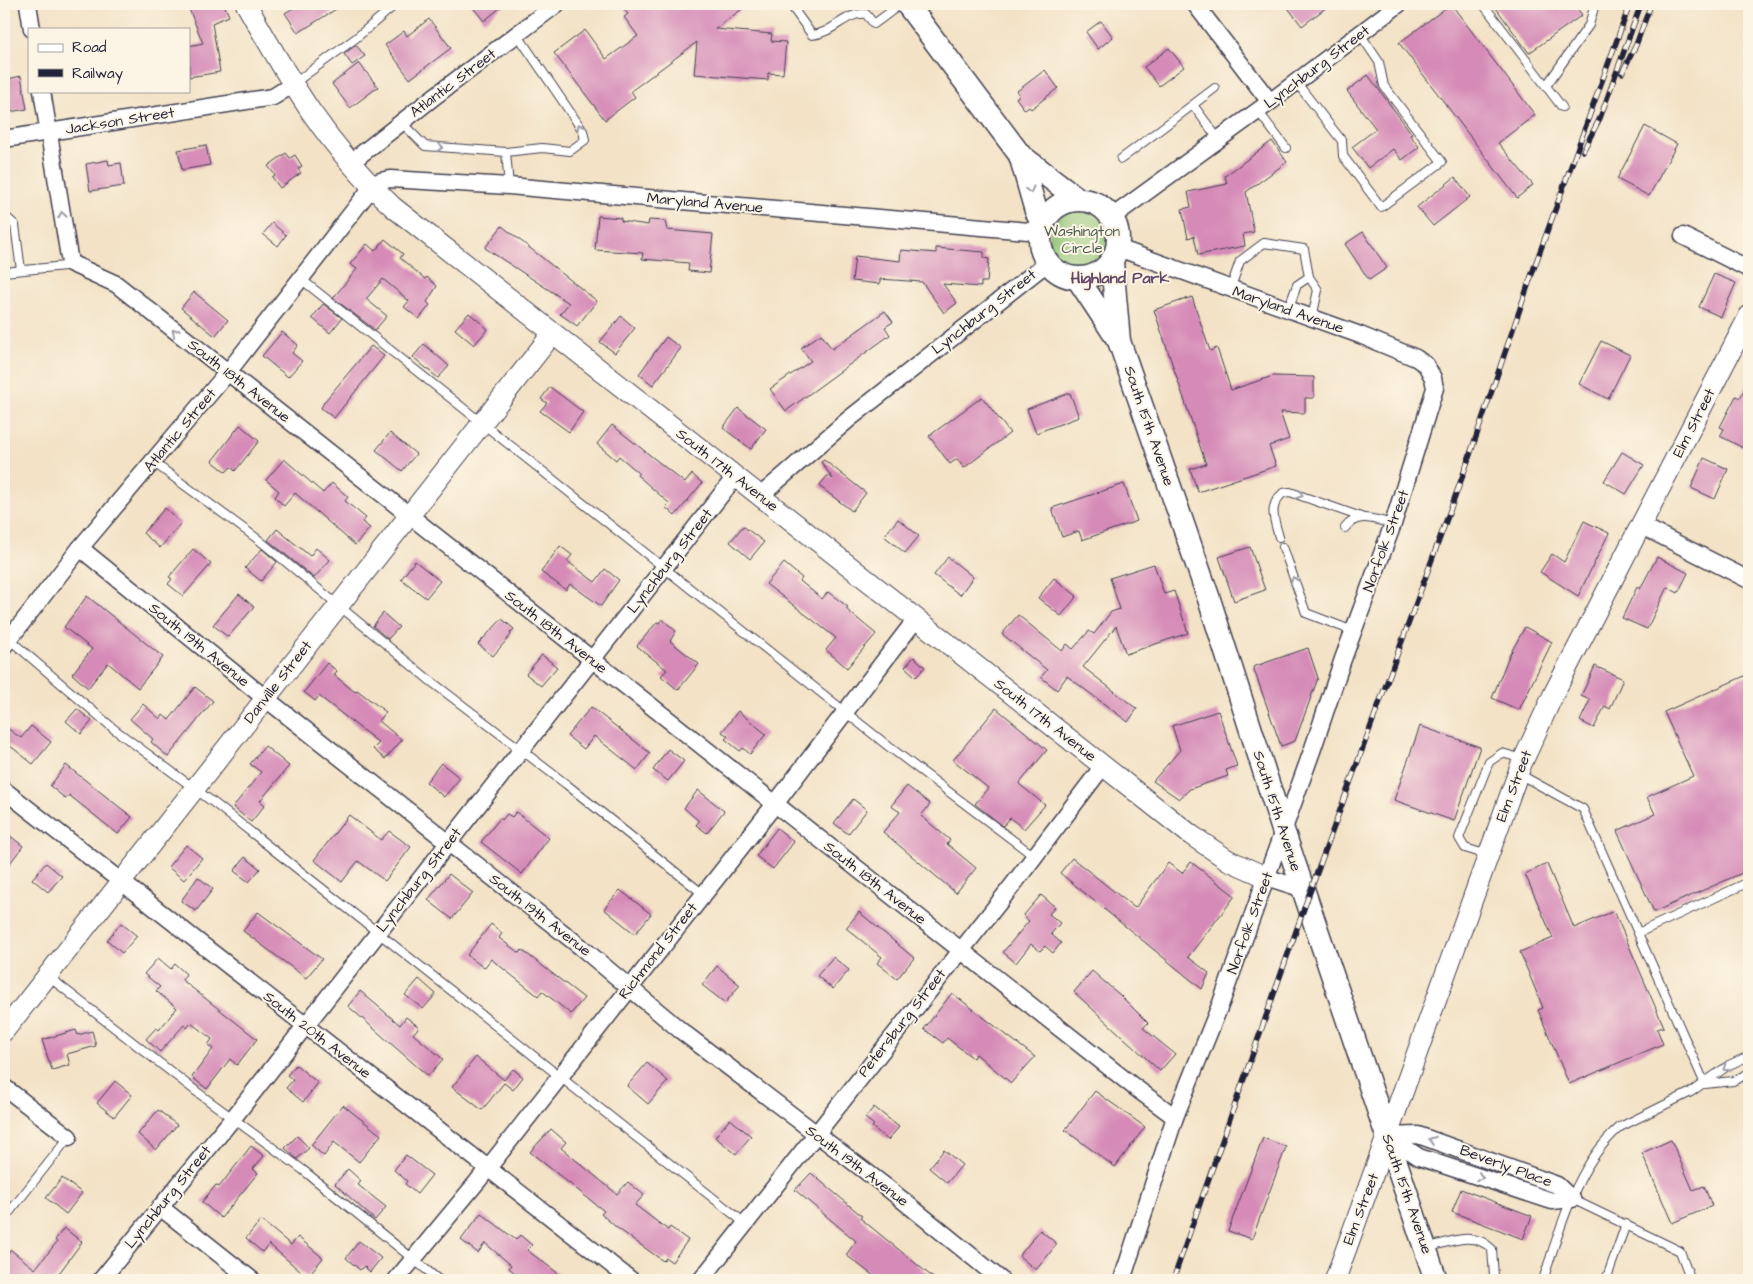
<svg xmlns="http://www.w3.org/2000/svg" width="1753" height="1284" viewBox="0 0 1753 1284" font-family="'Architects Daughter',sans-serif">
<rect width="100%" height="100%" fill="#fcf5e5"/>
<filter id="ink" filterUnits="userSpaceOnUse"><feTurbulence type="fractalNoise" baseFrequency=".02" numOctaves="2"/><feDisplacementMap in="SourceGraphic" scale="10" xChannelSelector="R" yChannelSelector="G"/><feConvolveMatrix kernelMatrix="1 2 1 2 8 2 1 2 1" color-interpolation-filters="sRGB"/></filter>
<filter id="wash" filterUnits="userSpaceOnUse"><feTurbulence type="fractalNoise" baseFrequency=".0096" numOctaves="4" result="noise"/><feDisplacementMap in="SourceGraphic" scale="20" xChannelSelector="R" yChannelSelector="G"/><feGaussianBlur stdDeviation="1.12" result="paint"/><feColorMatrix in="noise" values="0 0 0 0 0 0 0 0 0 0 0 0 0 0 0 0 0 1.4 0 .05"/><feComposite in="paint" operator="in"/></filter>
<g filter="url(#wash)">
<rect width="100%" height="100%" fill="#f3e2c6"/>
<!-- green -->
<circle fill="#91c475" stroke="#5a7358" cx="1082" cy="240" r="33"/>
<g id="blocks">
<!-- building -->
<g fill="#d58ab7">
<path d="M189 4H224L229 16 212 23 220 72 189 77V46L203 43 189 9H191Z"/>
<path d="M300 4H344L298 33 285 13Z"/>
<path d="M470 4H505L484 21Z"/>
<path d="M620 4H749L715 29 772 34 771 41 786 42 783 74 768 73V80L694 74 697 42 631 91 635 97 605 120 554 53 585 30 606 59 638 36 624 17 628 14Z"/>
<path d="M1285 4H1331L1302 26Z"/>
<path d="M1451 4 1535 115 1498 143 1533 185 1517 198 1399 43Z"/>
<path d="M1493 4H1574L1582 15 1529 53Z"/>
<path d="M429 19 451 48 410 79 385 45 404 31 407 36Z"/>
<path d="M1101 21 1113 37 1098 49 1086 32Z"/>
<path d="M356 45 365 56 352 65 344 54Z"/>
<path d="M1169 48 1184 67 1159 86 1144 67Z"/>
<path d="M359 63 378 87 350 108 332 84Z"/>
<path d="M1045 70 1058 88 1031 109 1029 107 1025 110 1016 98 1020 95 1017 91Z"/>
<path d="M1368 75 1412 134 1410 135 1419 147 1402 160 1393 149 1368 168 1352 147 1376 129 1347 91Z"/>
<path d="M21 76 27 109 9 112 4 80Z"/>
<path d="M1645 126 1677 144 1649 196 1617 179Z"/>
<path d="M1272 141 1287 162 1246 192 1254 232 1243 234 1245 246 1198 255 1194 236 1188 238 1182 209 1191 207 1188 192 1227 184 1225 176Z"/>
<path d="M206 145 210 165 182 170 178 150Z"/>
<path d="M286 153 290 158 295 155 302 166 298 169 301 173 280 188 272 177 275 175 268 166Z"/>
<path d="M108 160 109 165 121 163 124 186 90 191 86 164Z"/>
<path d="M1455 177 1470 197 1433 226 1417 207Z"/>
<path d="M598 216 621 218V221L648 225 649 220 665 221 667 230 713 234 709 273 688 271 689 263 642 259 643 253 595 250Z"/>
<path d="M272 223 286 235 278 246 263 234Z"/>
<path d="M502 226 597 301 577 326 560 314 569 303 485 248Z"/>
<path d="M1363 232 1387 268 1369 280 1345 244Z"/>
<path d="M385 239 403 254 400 258 425 279 427 277 437 286 427 302 430 305 419 319 404 307 409 301 383 279 366 299 387 316 375 330 333 298 357 269 350 264 367 244 375 251Z"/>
<path d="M936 248 984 252V258L989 259 987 282H981V287L943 284 957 303 944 313 922 282 880 279V284L852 281 855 256 900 261 901 250 936 253Z"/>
<path d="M1714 274 1736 283 1721 317 1699 307Z"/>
<path d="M194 292 228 320 215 336 181 308Z"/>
<path d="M1192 297 1210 351 1217 348 1231 390 1273 376 1314 377V398H1305V413L1280 412 1289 439 1269 446 1276 466 1198 492 1190 469 1206 464 1154 310Z"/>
<path d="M323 304 342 318 330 333 312 318Z"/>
<path d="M885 311 893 322 885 327 890 335 786 411 770 389 811 361 801 348 821 334 832 349Z"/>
<path d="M469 313 488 329 474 345 455 329Z"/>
<path d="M621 316 635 328 615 353 600 342Z"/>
<path d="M282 332 298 345 292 353 302 361 288 377 262 356Z"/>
<path d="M666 337 681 348 653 385 639 374Z"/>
<path d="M1601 341 1630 355 1608 399 1579 384Z"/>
<path d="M424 344 449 366 438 378 413 357Z"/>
<path d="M371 346 384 356 334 418 321 408 324 402Z"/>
<path d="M1749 380V436L1743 448 1720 436 1724 429 1720 427 1736 396 1740 398Z"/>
<path d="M550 387 583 412 569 432 540 411 547 403 541 399Z"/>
<path d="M1070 393 1079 417 1036 433 1027 409Z"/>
<path d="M982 397 1010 433 964 468 957 459 950 464 929 436Z"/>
<path d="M738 408 766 429 751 449 723 428Z"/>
<path d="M240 425 259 441 235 471 231 467 226 472 212 461Z"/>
<path d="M612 425 685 483 692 474 702 483 675 516 665 507 669 503 637 475 639 473 619 456 616 460 597 444Z"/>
<path d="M390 433 416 454 402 471 376 450Z"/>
<path d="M1622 452 1644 465 1626 494 1604 481Z"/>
<path d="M1704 458 1728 469 1715 499 1691 488Z"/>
<path d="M284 459 323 493 332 483 348 497 345 501 366 518 362 522 370 528 355 545 295 493 284 506 275 497 279 491 266 480Z"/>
<path d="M824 460 866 493 852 511 819 486 828 475 833 479 821 462Z"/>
<path d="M1124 484 1137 521 1082 540 1079 531 1062 537 1052 508Z"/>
<path d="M165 508 181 523 160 548 143 533Z"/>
<path d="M898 519 919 536 905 553 884 536Z"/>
<path d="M1584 521 1609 533 1578 596 1540 572 1552 554 1564 562Z"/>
<path d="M743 526 764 542 750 559 730 542Z"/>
<path d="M277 529 310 556 316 548 330 560 314 578 268 540Z"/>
<path d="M560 546 572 555 567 561 595 582 605 569 619 580 601 606 570 584 566 590 541 572Z"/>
<path d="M1250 547 1265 590 1234 601 1219 557Z"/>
<path d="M193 549 211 564 183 596 168 584 172 579 169 577Z"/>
<path d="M262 549 277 562 261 581 245 568Z"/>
<path d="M948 557 973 577 960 595 934 575Z"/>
<path d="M1657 557 1688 573 1678 593 1667 587 1647 629 1622 618 1637 587 1640 589Z"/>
<path d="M415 561 440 581 426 598 401 579Z"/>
<path d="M784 563 802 578 800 581 822 599 828 592 848 607 846 609 876 634 847 668 826 650 836 638 766 584Z"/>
<path d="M1154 564 1164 594 1174 591 1188 633 1126 654 1116 626 1083 667 1137 709 1128 722 1067 676 1057 690 1041 677 1047 670 1002 634 1018 615 1062 651 1067 644 1073 649 1089 631 1094 634 1111 612 1120 609 1110 578Z"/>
<path d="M1054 578 1077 596 1061 616 1038 598Z"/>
<path d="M239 594 254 607 228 637 213 625Z"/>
<path d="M87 596 163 657 138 688 108 663 88 688 72 674 92 649 64 627Z"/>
<path d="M383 613 399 627 388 639 373 626Z"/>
<path d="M502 619 514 629 510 633 511 635 493 656 478 644Z"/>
<path d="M662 619 676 631 670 641 699 664 678 690 661 676 667 670 637 646 657 622 659 623Z"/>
<path d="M1525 627 1552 642 1519 710 1492 698 1509 656Z"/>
<path d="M1308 648 1318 678 1295 741 1281 746 1253 667Z"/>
<path d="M542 655 557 667 541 686 526 674Z"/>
<path d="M914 657 925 667 916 677 905 667Z"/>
<path d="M327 663 337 671 334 675 355 692 357 690 386 712 379 721 402 740 385 759 373 749 379 743 319 696 315 701 304 692Z"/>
<path d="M1595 666 1623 679 1610 709 1605 706 1594 728 1580 721 1590 700 1581 696Z"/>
<path d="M1749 674V870L1654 912 1617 831 1655 814 1647 797 1693 776 1664 712Z"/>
<path d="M195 687 213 701 168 757 151 742 153 739 130 719 143 704 160 719 163 715 169 720Z"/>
<path d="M591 707 650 753 637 770 594 736 584 749 567 736Z"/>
<path d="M996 708 1047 750 1019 784 1045 805 1024 829 1010 818 1003 826 975 804 988 788 953 760Z"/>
<path d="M77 709 92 721 81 734 66 721Z"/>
<path d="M738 711 766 734 750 754 743 748 740 751 725 739 728 736 722 732Z"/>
<path d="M1218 711 1237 766 1226 770 1228 776 1190 789 1179 799 1153 781 1180 750 1172 726Z"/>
<path d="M4 726 21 738 31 726 51 742 33 764 4 741Z"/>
<path d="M1420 726 1480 747 1454 821 1394 800Z"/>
<path d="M265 746 289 766 260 801 265 805 251 822 233 807 261 772 250 764Z"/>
<path d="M668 749 684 761 668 781 653 770Z"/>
<path d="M441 763 460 778 444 797 426 782Z"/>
<path d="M66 765 132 817 118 834 69 795 66 799 50 786Z"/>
<path d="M907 786 930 804 921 816 950 840 947 844 976 868 956 893 883 832 900 812 891 806Z"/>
<path d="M698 790 724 811 707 833 696 825 699 821 684 808Z"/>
<path d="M853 799 867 810 848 834 834 823Z"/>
<path d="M516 812 549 838 522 874 481 842 500 818 502 820 507 814 512 817Z"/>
<path d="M349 815 381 840 389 831 411 847 385 881 358 861 342 882 314 860Z"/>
<path d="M777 828 794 842 773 869 756 856Z"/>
<path d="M4 831 23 846 4 871Z"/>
<path d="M186 845 202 858 184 880 168 867Z"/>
<path d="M245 857 260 869 249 882 234 871Z"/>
<path d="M1072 858 1135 908 1168 863 1182 873 1191 862 1235 896 1188 957 1209 973 1202 989 1060 873Z"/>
<path d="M46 863 62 876 48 892 32 879Z"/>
<path d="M1547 864 1574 928 1614 911 1664 1027 1657 1029 1663 1044 1569 1084 1538 1010 1543 1008 1520 952 1553 938 1525 874Z"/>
<path d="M449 874 473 893 452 919 428 900Z"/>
<path d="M198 877 213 889 196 911 181 901Z"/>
<path d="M620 890 651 914 635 934 604 909Z"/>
<path d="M1041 895 1055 907 1049 914 1060 923 1051 934 1061 943 1053 953 1045 946 1040 951 1031 944 1016 963 1003 952 1029 921 1023 916Z"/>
<path d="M258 912 322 959 306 978 243 931Z"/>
<path d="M859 912 914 958 897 979 877 963 882 957 846 928Z"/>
<path d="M121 923 137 936 122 953 107 940Z"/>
<path d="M491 924 502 933 499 938 519 953 522 950 584 998 571 1014 542 991 538 996 491 959 484 968 467 955Z"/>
<path d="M833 957 849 970 833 989 817 976Z"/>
<path d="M158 958 171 969 175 964 186 974 182 980 257 1039 237 1065 230 1059 207 1089 192 1077 213 1049 208 1045 212 1039 191 1023 187 1028 184 1025 160 1052 146 1039 156 1028 159 1030 177 1008 156 991 160 987 144 974Z"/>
<path d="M717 966 740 985 725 1003 702 985Z"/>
<path d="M1092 971 1121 996 1148 1023 1143 1028 1175 1054 1160 1071 1074 992Z"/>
<path d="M419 979 436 994 423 1009 405 995Z"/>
<path d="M360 991 400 1025 406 1017 419 1027 413 1034 443 1059 428 1076 348 1006Z"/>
<path d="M952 993 1035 1057 1011 1083 976 1054 973 1058 947 1038 943 1043 924 1029Z"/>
<path d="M76 1030 78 1035 92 1031 96 1046 67 1054 70 1065 52 1070 42 1040Z"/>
<path d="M476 1057 504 1080 513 1069 523 1077 513 1090 504 1083 482 1110 452 1087Z"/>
<path d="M647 1063 668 1081 648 1104 627 1086Z"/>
<path d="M296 1065 318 1083 303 1102 286 1088 293 1080 287 1075Z"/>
<path d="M115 1081 132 1095 114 1117 97 1103Z"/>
<path d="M1095 1091 1145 1127 1115 1167 1065 1130Z"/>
<path d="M343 1105 381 1135 359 1162 334 1142 324 1156 311 1145Z"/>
<path d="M874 1107 899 1127 888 1140 872 1127 874 1125 865 1118Z"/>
<path d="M158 1110 177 1125 156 1150 138 1134Z"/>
<path d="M730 1119 751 1136 736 1154 715 1137Z"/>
<path d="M551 1129 566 1142 561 1148 617 1194 628 1182 644 1195 635 1205 668 1230 670 1227 688 1240 672 1262 666 1258 663 1261 616 1227 601 1214 604 1211 530 1152Z"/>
<path d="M297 1136 309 1148 297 1159 285 1148Z"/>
<path d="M1263 1138 1286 1147 1252 1239 1228 1231Z"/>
<path d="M1671 1140 1693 1190 1704 1186 1712 1206 1672 1223 1642 1153Z"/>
<path d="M251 1146 264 1156 253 1169 258 1173 221 1218 202 1202 216 1185 219 1187Z"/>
<path d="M944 1150 962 1165 947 1183 929 1168Z"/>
<path d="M406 1155 432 1175 417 1194 405 1184 407 1181 394 1170Z"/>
<path d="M348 1169 361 1181 358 1185 386 1207 375 1220 335 1184Z"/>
<path d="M811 1173 862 1216 860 1218 936 1280H879L846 1255 856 1241 795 1190Z"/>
<path d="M62 1178 82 1193 66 1214 46 1198Z"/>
<path d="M1461 1189 1532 1216 1523 1239 1452 1212Z"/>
<path d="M481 1213 516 1240 520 1235 532 1245 527 1250 567 1280H523L509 1268 511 1265 485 1243 478 1253 461 1240Z"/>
<path d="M261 1220 291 1245 298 1237 323 1258 307 1277 269 1244 262 1252 246 1238Z"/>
<path d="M64 1228 82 1242 54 1280H15L4 1271V1259L11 1250 35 1269 57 1242 55 1240Z"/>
<path d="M1040 1230 1057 1244 1036 1270 1019 1256Z"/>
<path d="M359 1241 381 1258 370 1272 364 1266 360 1270 346 1258Z"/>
</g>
</g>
</g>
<g filter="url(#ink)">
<use href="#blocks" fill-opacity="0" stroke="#413f50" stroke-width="1"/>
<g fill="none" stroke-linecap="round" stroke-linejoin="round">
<defs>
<g id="service">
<path d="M790 4 812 35C834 33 845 12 866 14L874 24 901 4"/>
<path d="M1483 4 1562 107"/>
<path d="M1296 82 1342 141 1343 156 1381 207 1442 162 1384 86 1379 62 1360 34"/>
<path d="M293 84 356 38 396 4"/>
<path d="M1546 86 1589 25 1595 4"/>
<path d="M1193 105 1219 140"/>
<path d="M1258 111 1286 148"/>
<path d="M401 122 425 146 506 152 542 148 570 151 585 140 583 131 517 34"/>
<path d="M506 152 509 186"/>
<path d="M1121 159 1215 88"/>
<path d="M4 215 15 225 21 270"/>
<path d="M4 272 65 266 70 263"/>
<path d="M1309 277 1318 290 1312 318"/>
<path d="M301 279 888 746 1034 856"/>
<path d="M1230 290 1240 261 1264 243 1304 249 1309 277 1297 285 1288 310"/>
<path d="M153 462 259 540 428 679 566 784 703 894"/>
<path d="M1345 528C1358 511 1375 520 1393 524"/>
<path d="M1279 537C1274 519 1268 506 1283 493L1290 492 1361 517"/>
<path d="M1283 547 1306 613 1353 631"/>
<path d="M9 639 114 729 218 806 746 1224"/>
<path d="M1519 774 1583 809 1705 1084"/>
<path d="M1488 855 1465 848 1459 838 1489 762 1502 753 1523 759"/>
<path d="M1638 933 1749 882"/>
<path d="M49 977 197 1092 303 1170 439 1280"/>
<path d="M1705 1084 1733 1081 1749 1073"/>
<path d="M1572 1199 1680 1251 1691 1280"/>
<path d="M4 1219 69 1137"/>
<path d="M1427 1248C1450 1242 1473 1230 1492 1249L1494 1276 1493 1280"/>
<path d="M1543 1280C1561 1227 1576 1165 1620 1127L1691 1092 1729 1065 1749 1056"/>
<path d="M1606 1280 1626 1224"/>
</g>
<g id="minor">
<path d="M28 4 32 29"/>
<path d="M1195 4 1270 102"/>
<path d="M42 91 70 263 116 284 1133 1086 1175 1117"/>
<path d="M4 139 273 97 292 85"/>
<path d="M350 163 435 96 557 4"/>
<path d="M1112 217 1270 102 1399 4"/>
<path d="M1683 236 1749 269"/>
<path d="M1118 248 1360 335 1416 358 1426 365 1433 378 1435 388 1393 524 1343 659 1312 751 1221 1003 1175 1117 1122 1280"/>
<path d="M760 496 849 419 1047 263"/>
<path d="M1640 525 1749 580"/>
<path d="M80 548 265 698 581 947 680 1030 885 1186 1001 1280"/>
<path d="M4 646 80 548 228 372 372 187 380 181 390 179 509 186 1040 232"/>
<path d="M4 790 631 1280"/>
<path d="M1266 877 1303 889"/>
<path d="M4 1087 69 1137"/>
<path d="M1388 1136 1418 1135 1557 1185 1572 1199"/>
<path d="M1388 1136 1419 1157 1552 1201 1572 1199"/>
<path d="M160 1207 252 1280"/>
<path d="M101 1280 234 1117 735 477"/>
<path d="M396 1280 477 1182 775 804 916 619"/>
<path d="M701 1280 1012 886 1103 766"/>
</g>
<g id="tertiary">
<path d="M246 4C290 82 326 145 393 207L1191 835 1228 860 1266 877"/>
<path d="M4 1031 553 333"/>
<path d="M1335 1280 1521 765 1555 691 1749 316"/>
</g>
<g id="secondary">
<path d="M907 4 1020 155 1078 199"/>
<path d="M1020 155 1036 211 1042 224"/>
<circle cx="1079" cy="239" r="39"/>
<path d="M1112 262 1119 341 1208 596 1283 830 1436 1280"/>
<path d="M1078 279 1117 338"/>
</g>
</defs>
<!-- service casing -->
<use href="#service" stroke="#413f50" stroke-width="10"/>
<!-- minor casing -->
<use href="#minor" stroke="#413f50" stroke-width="19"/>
<!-- tertiary casing -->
<use href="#tertiary" stroke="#413f50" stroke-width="22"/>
<!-- secondary casing -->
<use href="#secondary" stroke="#413f50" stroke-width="25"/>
<!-- service -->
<use href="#service" stroke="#fff" stroke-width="8"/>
<!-- minor -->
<use href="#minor" stroke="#fff" stroke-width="16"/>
<!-- tertiary -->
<use href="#tertiary" stroke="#fff" stroke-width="20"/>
<!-- secondary -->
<use href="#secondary" stroke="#fff" stroke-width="22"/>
<defs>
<g id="rail">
<path d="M1622 73 1636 45 1651 4"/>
<path d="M1583 151 1600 118 1641 4"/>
<path d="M1173 1280 1307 900 1463 475 1534 268 1630 4"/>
</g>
</defs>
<!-- rail casing -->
<use href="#rail" stroke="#22223b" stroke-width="5.5"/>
<!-- rail -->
<use href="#rail" stroke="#fcf5e5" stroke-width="4" stroke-dasharray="11" stroke-linecap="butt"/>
</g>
<!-- one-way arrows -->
<defs><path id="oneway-chevron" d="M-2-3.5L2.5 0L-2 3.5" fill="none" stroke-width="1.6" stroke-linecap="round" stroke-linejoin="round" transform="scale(1.25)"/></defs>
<g stroke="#9c9ca7">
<use href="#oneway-chevron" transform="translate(580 127) rotate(-118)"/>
<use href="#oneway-chevron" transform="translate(440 147) rotate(4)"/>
<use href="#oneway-chevron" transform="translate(1030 190) rotate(74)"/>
<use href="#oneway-chevron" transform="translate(62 215) rotate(-99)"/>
<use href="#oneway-chevron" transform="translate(175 332) rotate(-141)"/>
<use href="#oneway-chevron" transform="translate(1300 495) rotate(20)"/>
<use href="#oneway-chevron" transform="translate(1294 580) rotate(-109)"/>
<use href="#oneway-chevron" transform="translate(1726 1068) rotate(145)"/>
<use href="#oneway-chevron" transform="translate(1432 1140) rotate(-160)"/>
<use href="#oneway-chevron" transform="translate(1480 1177) rotate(18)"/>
</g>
</g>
<g text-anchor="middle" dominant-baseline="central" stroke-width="4" stroke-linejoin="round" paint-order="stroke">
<!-- street labels -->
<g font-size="15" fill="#22223b" stroke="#fcf5e5">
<text transform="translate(1317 67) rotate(-37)">Lynchburg Street</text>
<text transform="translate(453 83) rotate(-37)">Atlantic Street</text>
<text transform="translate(120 121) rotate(-9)">Jackson Street</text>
<text transform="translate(705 203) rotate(5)">Maryland Avenue</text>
<text transform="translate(1288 310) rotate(19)">Maryland Avenue</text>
<text transform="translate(984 312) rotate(-38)">Lynchburg Street</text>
<text transform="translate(239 381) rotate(38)">South 18th Avenue</text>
<text transform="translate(1694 423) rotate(-63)">Elm Street</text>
<text transform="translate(1149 426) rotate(71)">South 15th Avenue</text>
<text transform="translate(180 430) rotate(-50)">Atlantic Street</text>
<text transform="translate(727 470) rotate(38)">South 17th Avenue</text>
<text transform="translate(1386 541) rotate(-70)">Norfolk Street</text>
<text transform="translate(670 561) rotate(-52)">Lynchburg Street</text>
<text transform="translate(556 632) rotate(38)">South 18th Avenue</text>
<text transform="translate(199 645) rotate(39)">South 19th Avenue</text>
<text transform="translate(278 682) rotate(-52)">Danville Street</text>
<text transform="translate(1045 720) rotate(38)">South 17th Avenue</text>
<text transform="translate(1514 786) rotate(-69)">Elm Street</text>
<text transform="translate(1277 811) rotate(72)">South 15th Avenue</text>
<text transform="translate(419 880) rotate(-52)">Lynchburg Street</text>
<text transform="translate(875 883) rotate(38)">South 18th Avenue</text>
<text transform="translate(540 915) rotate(38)">South 19th Avenue</text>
<text transform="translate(1250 923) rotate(-70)">Norfolk Street</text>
<text transform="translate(658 951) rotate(-52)">Richmond Street</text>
<text transform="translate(902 1023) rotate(-52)">Petersburg Street</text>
<text transform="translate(317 1035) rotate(38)">South 20th Avenue</text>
<text transform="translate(857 1166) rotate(37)">South 19th Avenue</text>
<text transform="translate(1506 1166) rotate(20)">Beverly Place</text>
<text transform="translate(1407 1194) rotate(71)">South 15th Avenue</text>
<text transform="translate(168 1197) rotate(-51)">Lynchburg Street</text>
<text transform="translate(1361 1209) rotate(-69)">Elm Street</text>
</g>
<!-- park labels -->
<g font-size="15" fill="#495b4f" stroke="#fcf5e5">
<text x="1082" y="231">Washington<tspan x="1082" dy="17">Circle</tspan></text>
</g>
<!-- neighbourhood labels -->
<g font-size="16" font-weight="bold" fill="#614666" stroke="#fcf5e5">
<text x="1120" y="278">Highland Park</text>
</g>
</g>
<!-- margin -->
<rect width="1753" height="1284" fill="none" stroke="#fcf5e5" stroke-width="20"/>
<!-- legend -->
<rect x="28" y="28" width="162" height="65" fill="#fcf5e5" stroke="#a5a1a1"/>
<rect x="38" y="44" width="25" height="8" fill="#ffffff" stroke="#a5a1a1"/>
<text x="72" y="52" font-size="15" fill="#22223b">Road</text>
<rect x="38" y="69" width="25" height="8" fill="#22223b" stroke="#a5a1a1"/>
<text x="72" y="78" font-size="15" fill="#22223b">Railway</text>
</svg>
